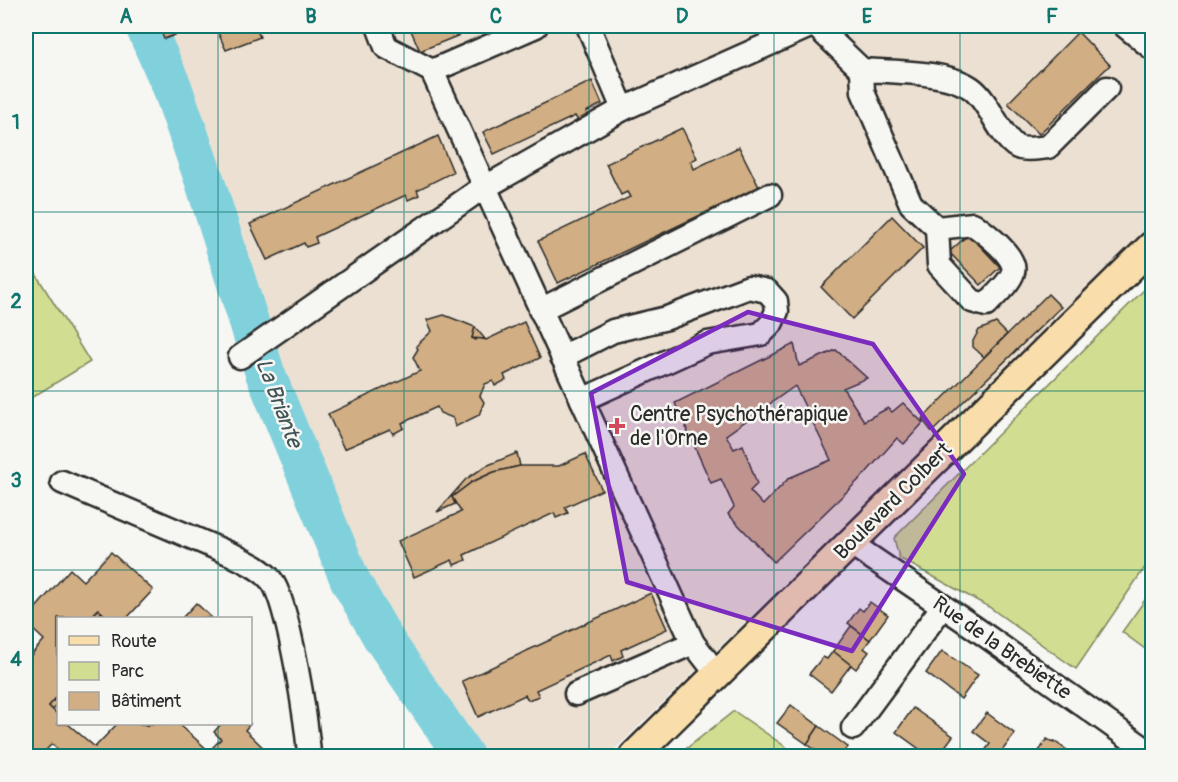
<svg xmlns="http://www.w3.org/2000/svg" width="1178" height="782" viewBox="0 0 1178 782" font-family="Pangolin,sans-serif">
<rect width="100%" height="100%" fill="#f6f6f2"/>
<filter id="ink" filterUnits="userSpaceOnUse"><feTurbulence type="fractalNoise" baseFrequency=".0167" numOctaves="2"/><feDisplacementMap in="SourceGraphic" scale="12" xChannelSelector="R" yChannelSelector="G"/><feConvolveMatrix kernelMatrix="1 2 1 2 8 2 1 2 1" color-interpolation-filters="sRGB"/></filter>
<g filter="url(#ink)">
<!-- built -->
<path fill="#ebe0d1" d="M145 26H1108L1152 61V227L608 756H464L383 638 350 580 265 373 205 182 172 87Z"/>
<!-- green -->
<g fill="#d1dd90" stroke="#7e845e" stroke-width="1.5">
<path d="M26 258 90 362 26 401Z"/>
<path d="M1152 282V557L1076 669 989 607 899 558 894 538Z"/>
<path d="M1152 590V654L1122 632Z"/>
<path d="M734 711 799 756H677Z"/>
</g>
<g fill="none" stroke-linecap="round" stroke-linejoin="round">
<!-- river -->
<path stroke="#81d1dd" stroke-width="40" d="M145 26 172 87 205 182 265 373 350 580 383 638 464 756"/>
</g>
<!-- building -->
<g fill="#d1ae83" stroke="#2b2b2b" stroke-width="1.5" fill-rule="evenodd">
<path d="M159 26H181L183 32 164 39Z"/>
<path d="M215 26H255L260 37 226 50Z"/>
<path d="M409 26H482L420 51Z"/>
<path d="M1078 32 1110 65 1039 134 1008 103Z"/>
<path d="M592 81 602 104 586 112 588 118 579 122 575 116 494 154 483 132Z"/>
<path d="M682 128 697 158 691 161 694 169 739 147 759 187 558 283 538 241 630 197 627 192 621 195 606 164Z"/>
<path d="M438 136 453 172 417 190 419 195 408 200 406 195 315 237 317 243 306 247 304 243 267 260 250 224Z"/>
<path d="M892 216 923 248 852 319 821 287Z"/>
<path d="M969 234 1000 267 981 285 949 252Z"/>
<path d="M1048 294 1061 307 932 432 922 419Z"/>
<path d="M444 315 475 327 472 338 476 340 478 337 486 340 524 322 540 358 504 375 506 380 495 386 493 381 485 384 480 396 484 402 479 415 455 427 453 418 440 413 437 407 402 423 404 428 393 434 390 429 344 449 328 414 420 371 413 357 418 349 416 346 432 331 427 320Z"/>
<path d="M996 323 1007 334 984 357 973 347V341L979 330Z"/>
<path d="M475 327 485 339 472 338Z"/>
<path d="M794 344 799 366 836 350 867 378 843 388 864 421 888 408 892 412 903 403 923 423 904 444 897 438 865 474 774 562 728 514 734 507 721 479 711 483 675 403ZM795 386 831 460 789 478 763 505 750 491 757 484 743 445 734 449 726 435Z"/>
<path d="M517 453 520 466 494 472 472 482 452 497 455 504 437 512 466 479 486 466Z"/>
<path d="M585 454 602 490 565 507 568 513 556 518 554 513 464 555 466 560 454 565 452 560 414 577 398 541 461 512 452 497 472 482 494 472 520 466H559Z"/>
<path d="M111 552 153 590 127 618H108L98 609 92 616 94 618H58V700L56 698 49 706 58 715V724H68L95 747 117 724H144L147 726 149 724H179L209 751 221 739 214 732 221 724H250L245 730 272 756H64L52 744 40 756H26V661L44 640 26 623V619L70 569 83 581Z"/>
<path d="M651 593 667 629 621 650 623 656 613 661 611 655 536 690 539 696 528 700 525 695 478 717 462 681Z"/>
<path d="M870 602 888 615 870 640 848 623 859 608 863 611Z"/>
<path d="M196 603 212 618H182Z"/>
<path d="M98 609 102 613 94 618 92 616Z"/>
<path d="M851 626 870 640 864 648 869 652 856 669 833 651Z"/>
<path d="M833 651 851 665 831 691 809 674 823 657 827 659Z"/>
<path d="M942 651 978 675 961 699 926 673Z"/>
<path d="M56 698 58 704 53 710 49 706Z"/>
<path d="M791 705 819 726 807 744 777 723Z"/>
<path d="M913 708 953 736 938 756H919L922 751 896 732Z"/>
<path d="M987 713 1015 734 998 756H981L990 744 973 731Z"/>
<path d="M819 726 848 747 840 756H824L807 744Z"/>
<path d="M1047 739 1054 743 1055 742 1076 756H1041L1037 754Z"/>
<path d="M946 746 956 754 954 756H938Z"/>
</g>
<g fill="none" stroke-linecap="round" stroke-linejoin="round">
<defs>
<g id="minor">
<path d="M378 26 386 47 432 71"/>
<path d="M536 26 432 71 693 643 717 674"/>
<path d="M588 26 623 109"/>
<path d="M816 26 862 70 863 92 911 204 937 228 939 265 972 301 986 305C994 296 1010 283 1013 272 1018 257 984 232 973 224L937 228"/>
<path d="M1125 26 1152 48"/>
<path d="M862 70C892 72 946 71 971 88 990 101 1002 143 1020 148 1028 150 1039 148 1048 147L1107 88"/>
<path d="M540 310 770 195"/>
<path d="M240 357 475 193 623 109 810 26"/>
<path d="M562 357 613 331 667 318 749 287 767 291 776 301 777 311 771 324 761 334 707 343 582 400"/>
<path d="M62 482 233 555C246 562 261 568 271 580 288 599 308 727 309 756"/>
<path d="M850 543 975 628 1152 754"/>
<path d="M576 694 693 643"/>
<path d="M853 728 943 606"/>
</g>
<path id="major" d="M634 756 1152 246"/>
</defs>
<!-- minor casing -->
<use href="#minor" stroke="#2b2b2b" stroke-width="27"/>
<!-- major casing -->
<use href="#major" stroke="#2b2b2b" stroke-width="33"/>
<!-- minor -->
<use href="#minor" stroke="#f6f6f2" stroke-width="22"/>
<!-- major -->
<use href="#major" stroke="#f9deab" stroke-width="28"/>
</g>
</g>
<!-- marked area -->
<path fill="#7b2cbf" fill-opacity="0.2" stroke="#7b2cbf" stroke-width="4.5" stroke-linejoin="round" d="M748 312 873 344 964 474 852 651 627 582 591 393Z"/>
<!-- grid -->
<path fill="none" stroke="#0f766e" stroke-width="1.5" stroke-opacity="0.55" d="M218 26V618M404 26V756M589 26V756M774 26V756M960 26V756M26 212H1152M26 391H1152M26 570H1152M218 724V756"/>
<!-- markers -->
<path fill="#d1495b" stroke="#f6f6f2" stroke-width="2" d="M614 417h6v6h6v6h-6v6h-6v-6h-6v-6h6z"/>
<g text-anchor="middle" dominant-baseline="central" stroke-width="5" stroke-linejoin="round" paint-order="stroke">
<!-- poi labels -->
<g font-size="21" fill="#2b2b2b" stroke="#f6f6f2" text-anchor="start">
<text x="630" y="414">Centre Psychothérapique<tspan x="630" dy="24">de l'Orne</tspan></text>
</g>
<!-- street labels -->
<g font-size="21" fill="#2b2b2b" stroke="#f6f6f2">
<text transform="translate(893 501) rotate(-45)">Boulevard Colbert</text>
<text transform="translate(1002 648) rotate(35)">Rue de la Brebiette</text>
</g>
<!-- water labels -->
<g font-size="22" font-style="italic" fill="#405458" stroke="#f6f6f2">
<text transform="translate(279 403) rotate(69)">La Briante</text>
</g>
</g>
<!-- margin -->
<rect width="1178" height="782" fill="none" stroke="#f6f6f2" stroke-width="66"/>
<!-- legend -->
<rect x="57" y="617" width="195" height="108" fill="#f6f6f2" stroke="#a5a5a2" stroke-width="1.5"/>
<rect x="69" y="636" width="30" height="9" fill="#f9deab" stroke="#a5a5a2" stroke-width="1.5"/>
<text x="111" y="647" font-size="18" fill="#2b2b2b">Route</text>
<rect x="69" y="662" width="30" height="18" fill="#d1dd90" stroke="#a5a5a2" stroke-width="1.5"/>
<text x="111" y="677" font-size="18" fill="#2b2b2b">Parc</text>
<rect x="69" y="692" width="30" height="18" fill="#d1ae83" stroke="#a5a5a2" stroke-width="1.5"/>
<text x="111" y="707" font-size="18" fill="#2b2b2b">Bâtiment</text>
<rect x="33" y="33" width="1112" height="716" fill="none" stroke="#0f766e" stroke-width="2"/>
<g font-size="20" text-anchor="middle" font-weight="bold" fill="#0f766e">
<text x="126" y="23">A</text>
<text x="311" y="23">B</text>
<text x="496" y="23">C</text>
<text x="682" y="23">D</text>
<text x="867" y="23">E</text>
<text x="1052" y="23">F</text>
<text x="16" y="129">1</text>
<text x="16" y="308">2</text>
<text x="16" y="487">3</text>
<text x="16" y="666">4</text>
</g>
</svg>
